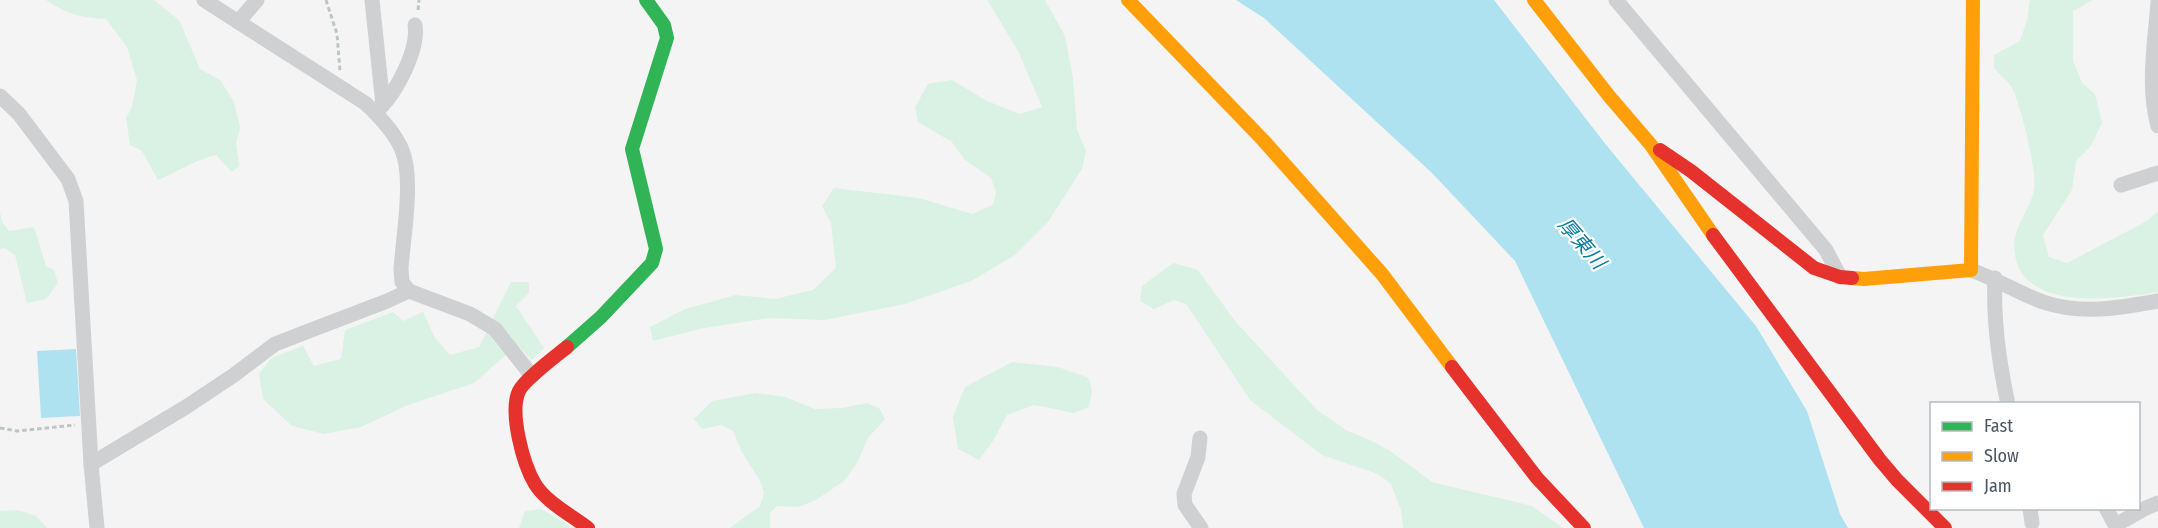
<svg xmlns="http://www.w3.org/2000/svg" width="2158" height="528" viewBox="0 0 2158 528" font-family="'Fira Sans Condensed','Noto Sans JP',sans-serif">
<rect width="100%" height="100%" fill="#f4f4f4"/>
<!-- green -->
<g fill="#d9f2e3">
<path d="M46 0H154L179 20 200 69 220 80 234 102 240 127 236 144 239 166 232 172 216 155C196 159 178 172 158 180L142 151 130 145 126 118 132 107 137 80 127 47 106 19C81 18 67 14 46 0Z"/>
<path d="M986 0H1045L1065 36 1073 78 1077 129 1086 151 1082 169 1048 222 1015 255 971 281 905 304 824 320 769 318 704 328 653 341 650 327 685 309 736 295 775 299 813 290 836 268 831 223 822 206 834 188 919 198 972 214 993 205 996 192 991 178 964 159 952 142 918 122 915 107 928 84 952 80 987 101 1020 114 1042 107 1018 51 988 1Z"/>
<path d="M2030 0H2093L2073 11V60L2082 83 2095 94 2102 123 2091 146 2076 161 2072 190 2043 235 2049 257 2067 263 2147 221 2158 211V292C2113 299 2016 314 2014 246 2013 230 2031 207 2034 190 2038 175 2020 102 2012 88 2008 81 1999 74 1994 68V55L2020 41 2027 20Z"/>
<path d="M0 212 2 222 9 231 34 227 46 266 54 270 58 283 46 299 27 303 15 255 5 248 0 249Z"/>
<path d="M1173 263 1198 270 1235 321 1316 409 1346 430 1372 441 1389 450 1432 482 1532 506 1563 528H1403L1401 510 1391 484 1378 474 1322 455 1250 400 1186 304 1174 300 1154 309 1140 301 1142 286Z"/>
<path d="M511 282H529V293L516 306 544 348 532 360 517 345 474 383 408 405 361 427 324 434 292 426 263 399 259 374 271 358 303 346 314 366 341 359 345 330 393 312 403 321 423 312 435 338 450 355 479 347Z"/>
<path d="M1012 362 1058 367 1089 378 1092 391 1089 407 1074 413 1034 405 1007 415 993 441 979 460 958 449 953 417 965 387Z"/>
<path d="M756 393 785 397 815 409 842 408 867 403 880 409 885 419 868 438 857 463 844 481 816 500 798 507 777 506 770 513V528H730L760 506 764 493 760 481 742 452 733 431 721 425 702 429 694 419 712 401Z"/>
<path d="M541 509 565 523 571 528H519L525 511Z"/>
<path d="M18 510 36 516 47 528H0V511Z"/>
</g>
<!-- water -->
<g fill="#aee2f0">
<path d="M1236 0H1494L1607 146 1756 326 1807 411 1840 514 1848 528H1644L1515 261 1432 173 1264 18Z"/>
<path d="M76 349 80 416 41 418 37 351Z"/>
</g>
<g fill="none" stroke-linecap="round" stroke-linejoin="round">
<!-- path -->
<g stroke="#bcc7c4" stroke-width="3" stroke-dasharray="4.5 3" stroke-linecap="butt">
<path d="M326 0 337 34 340 71"/>
<path d="M418 10 419 0"/>
<path d="M0 428 17 431 75 425"/>
</g>
<!-- street -->
<g stroke="#ced0d2" stroke-width="15">
<path d="M204 0 365 103C378 115 395 133 402 150 414 179 403 237 401 269L402 282 409 291 470 314 495 329 532 376"/>
<path d="M372 0 383 105"/>
<path d="M1616 0 1826 250 1840 277"/>
<path d="M2158 2C2155 43 2147 87 2158 126"/>
<path d="M238 22 257 0"/>
<path d="M0 96 19 114 68 179 76 201 91 464 97 528"/>
<path d="M380 108C397 91 419 49 415 25"/>
<path d="M2121 185 2158 173"/>
<path d="M1971 270C1996 279 2019 293 2043 302 2081 315 2120 308 2158 301"/>
<path d="M1995 278C1993 320 1999 363 2008 404"/>
<path d="M1200 438 1198 457 1184 494 1185 505 1201 528"/>
<path d="M91 464 186 407 234 375 275 344 387 301 409 291"/>
<path d="M2030 508 2032 523"/>
<path d="M2106 508 2114 523H2119L2146 508 2158 503"/>
</g>
<!-- fast -->
<path stroke="#30b455" stroke-width="14" d="M567 347 601 317 652 263 656 249 632 149 667 38 664 25 646 0"/>
<!-- slow -->
<g stroke="#ff9f0a" stroke-width="14">
<path d="M1128 0 1263 140 1382 274 1452 367"/>
<path d="M1534 0 1609 96 1651 145 1713 235"/>
<path d="M1852 278 1864 279 1971 270 1973 0"/>
</g>
<!-- jam -->
<g stroke="#e5322d" stroke-width="14">
<path d="M1660 150 1691 171 1814 268 1840 277 1852 278"/>
<path d="M1713 235 1880 460 1897 480 1945 528"/>
<path d="M567 347C556 356 524 380 519 391 509 412 523 464 535 484 546 502 571 515 588 528"/>
<path d="M1452 367 1537 478 1584 528"/>
</g>
</g>
<g text-anchor="middle" dominant-baseline="central" stroke-width="4.5" stroke-linejoin="round" paint-order="stroke">
<!-- water labels -->
<g font-size="20" font-style="italic" fill="#0c7c9b" stroke="#fff">
<text transform="translate(1582 243) rotate(49)">厚東川</text>
</g>
</g>
<!-- legend -->
<rect x="1930" y="402" width="210" height="108" fill="#ffffff" stroke="#b7bbc0" stroke-width="1.5"/>
<rect x="1942" y="422" width="30" height="9" fill="#30b455" stroke="#b7bbc0" stroke-width="1.5"/>
<text x="1984" y="432" font-size="18" fill="#4a5661">Fast</text>
<rect x="1942" y="452" width="30" height="9" fill="#ff9f0a" stroke="#b7bbc0" stroke-width="1.5"/>
<text x="1984" y="462" font-size="18" fill="#4a5661">Slow</text>
<rect x="1942" y="482" width="30" height="9" fill="#e5322d" stroke="#b7bbc0" stroke-width="1.5"/>
<text x="1984" y="492" font-size="18" fill="#4a5661">Jam</text>
</svg>
